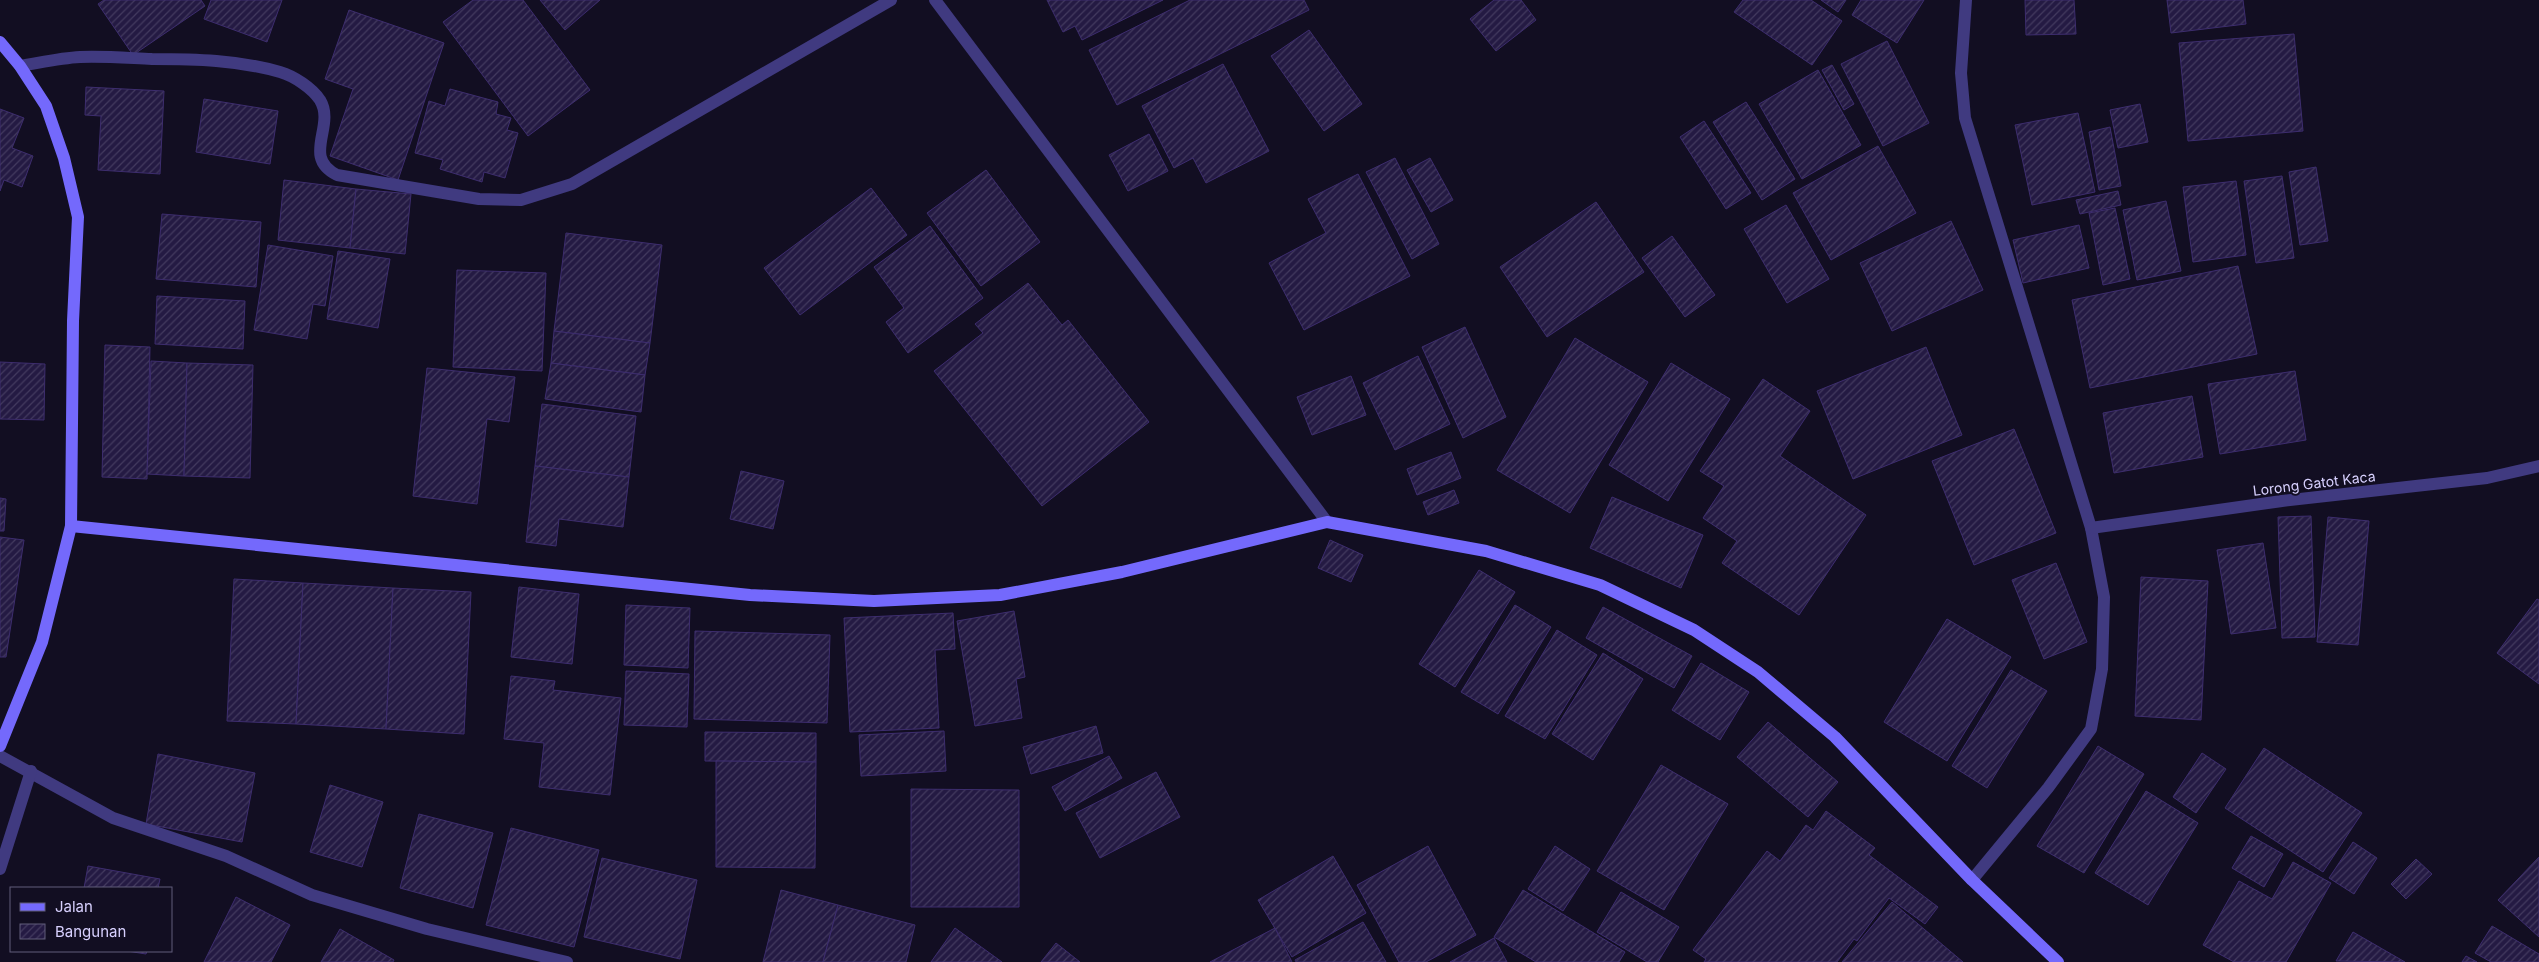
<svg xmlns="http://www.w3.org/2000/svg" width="2539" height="962" viewBox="0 0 2539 962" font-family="Inter,sans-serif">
<defs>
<pattern id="building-hatch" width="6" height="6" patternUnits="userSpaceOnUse" patternTransform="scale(1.25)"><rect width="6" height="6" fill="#241a43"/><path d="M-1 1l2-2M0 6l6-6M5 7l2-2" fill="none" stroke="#433a5f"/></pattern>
</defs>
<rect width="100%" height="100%" fill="#120e22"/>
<!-- building -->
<g fill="url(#building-hatch)" stroke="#3d2d6e">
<path d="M104 0H201L205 6 133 55 98 4Z"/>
<path d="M211 0H282L267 42 204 19Z"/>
<path d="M473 0H523L590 90 528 136 443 22Z"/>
<path d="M540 0H600L565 30Z"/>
<path d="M1047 0H1163L1082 40 1075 26 1063 32Z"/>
<path d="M1190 0H1304L1309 10 1117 105 1089 50Z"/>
<path d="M1494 0H1521L1536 20 1496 51 1470 19Z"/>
<path d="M1743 0H1811L1842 21 1812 65 1734 12Z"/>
<path d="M1821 0H1846L1838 12Z"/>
<path d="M1861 0H1924L1897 43 1852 15Z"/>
<path d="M2025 0H2074L2076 34 2026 35Z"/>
<path d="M2167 0H2243L2246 24 2171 33Z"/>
<path d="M349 10 444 43 398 180 330 156 353 89 325 79Z"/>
<path d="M1309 30 1362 104 1324 131 1271 56Z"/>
<path d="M2294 34 2303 131 2188 141 2179 43Z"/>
<path d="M1887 41 1929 123 1883 146 1841 64Z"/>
<path d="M1223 64 1269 151 1206 183 1193 158 1174 168 1142 106Z"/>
<path d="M1832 65 1854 104 1844 110 1822 70Z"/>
<path d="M1818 70 1861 145 1802 179 1759 104Z"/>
<path d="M86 87 164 91 160 174 98 170 101 116 85 115Z"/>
<path d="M450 89 498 102 496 114 511 118 507 130 518 133 505 178 484 172 482 182 440 169 443 160 415 153 429 101 445 106Z"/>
<path d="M204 99 278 111 270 164 196 152Z"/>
<path d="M1746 102 1795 179 1762 200 1713 122Z"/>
<path d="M2140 104 2148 142 2118 148 2110 110Z"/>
<path d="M0 109 24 118 12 148 33 156 22 187 4 180 0 191Z"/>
<path d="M2078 113 2095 192 2032 205 2015 125Z"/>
<path d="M1704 121 1751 193 1726 209 1680 137Z"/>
<path d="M2110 127 2121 186 2099 190 2089 132Z"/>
<path d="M1149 134 1168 171 1128 191 1109 155Z"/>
<path d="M1878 146 1916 213 1831 260 1793 193Z"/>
<path d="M1395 158 1439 244 1412 259 1366 172Z"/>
<path d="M1430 158 1453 200 1431 212 1407 170Z"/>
<path d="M2316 167 2328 241 2300 245 2289 172Z"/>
<path d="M986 170 1040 242 981 286 927 213Z"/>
<path d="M1358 174 1410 276 1304 330 1269 263 1326 233 1308 199Z"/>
<path d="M2282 176 2294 258 2256 263 2244 181Z"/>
<path d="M284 180 356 189 350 248 278 240Z"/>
<path d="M2236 181 2246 255 2193 262 2183 187Z"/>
<path d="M871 188 907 235 800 315 764 268Z"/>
<path d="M356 189 411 194 405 254 350 248Z"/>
<path d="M2118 191 2121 205 2080 214 2076 200Z"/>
<path d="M2166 201 2181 271 2137 280 2123 210Z"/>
<path d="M1596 202 1644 272 1547 337 1500 267Z"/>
<path d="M1786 205 1829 279 1787 303 1744 229Z"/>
<path d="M2115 208 2130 279 2103 285 2089 213Z"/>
<path d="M162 214 261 222 256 287 156 279Z"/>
<path d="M1951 221 1983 290 1892 331 1860 263Z"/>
<path d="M2079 225 2089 268 2023 283 2013 240Z"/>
<path d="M930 226 983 298 908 353 886 322 904 308 874 267Z"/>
<path d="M566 233 662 245 650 343 554 331Z"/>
<path d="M1672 236 1715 295 1685 317 1642 258Z"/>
<path d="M268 245 333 256 325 306 313 304 307 339 254 330Z"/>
<path d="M338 251 390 259 378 328 327 319Z"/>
<path d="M2238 266 2257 354 2090 388 2072 300Z"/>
<path d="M457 270 546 273 542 371 453 367Z"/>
<path d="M1028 283 1062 325 1068 320 1149 422 1042 506 934 371 983 333 975 324Z"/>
<path d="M157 296 245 301 243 349 155 344Z"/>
<path d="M1465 327 1506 417 1463 438 1422 347Z"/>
<path d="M554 331 650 343 645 375 551 363Z"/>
<path d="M1575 338 1648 382 1570 513 1497 470Z"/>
<path d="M105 345 150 347 147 479 102 477Z"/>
<path d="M1926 347 1962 435 1853 479 1817 391Z"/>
<path d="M1418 356 1450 424 1395 450 1363 383Z"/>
<path d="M151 361 187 363 184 476 147 474Z"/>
<path d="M0 362 45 364 44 420 0 419Z"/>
<path d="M187 363 253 365 250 478 184 476Z"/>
<path d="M551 363 645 375 641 412 545 399Z"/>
<path d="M1671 363 1730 399 1668 501 1609 465Z"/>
<path d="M427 368 515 377 509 422 487 419 477 504 413 496Z"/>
<path d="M2295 371 2306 440 2220 454 2208 384Z"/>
<path d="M1351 376 1366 415 1312 435 1297 397Z"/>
<path d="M1763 379 1810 411 1780 456 1866 515 1799 615 1722 563 1737 541 1703 518 1724 486 1700 471Z"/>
<path d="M2192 396 2203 457 2114 473 2103 413Z"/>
<path d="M542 404 636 416 629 477 535 466Z"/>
<path d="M2014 429 2056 533 1974 565 1932 461Z"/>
<path d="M1451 452 1461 478 1417 495 1407 469Z"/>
<path d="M535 466 629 477 623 527 559 519 556 546 526 542Z"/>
<path d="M741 471 784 481 773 529 730 519Z"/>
<path d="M1454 490 1459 503 1428 515 1423 502Z"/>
<path d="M1612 497 1703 535 1681 588 1590 548Z"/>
<path d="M0 498 6 499 4 531H0Z"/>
<path d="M2311 516 2315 637 2282 638 2278 517Z"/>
<path d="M2328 517 2369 521 2358 645 2317 642Z"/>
<path d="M0 537 24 540 6 657H0Z"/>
<path d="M1330 540 1363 555 1351 582 1318 568Z"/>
<path d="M2263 543 2276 628 2231 634 2217 550Z"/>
<path d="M2056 563 2087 642 2044 659 2012 580Z"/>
<path d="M1479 570 1515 592 1455 687 1419 664Z"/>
<path d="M2141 577 2208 581 2201 720 2135 716Z"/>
<path d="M234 579 303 583 296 724 227 721Z"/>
<path d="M303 583 393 588 386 729 296 724Z"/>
<path d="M519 587 579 594 572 664 511 657Z"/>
<path d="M393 588 471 592 464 734 386 729Z"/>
<path d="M2537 599 2539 600V684L2497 653Z"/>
<path d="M626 605 690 608 688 668 624 665Z"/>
<path d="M1515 605 1551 627 1498 714 1461 692Z"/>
<path d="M1603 607 1692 656 1674 688 1586 638Z"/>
<path d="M1014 611 1025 677 1016 679 1022 718 975 726 957 621Z"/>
<path d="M953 613 955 649 935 650 939 728 850 732 844 618Z"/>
<path d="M1947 619 2011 657 1947 761 1884 722Z"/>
<path d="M1557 630 1597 655 1545 739 1505 716Z"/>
<path d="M695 631 830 635 827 723 694 719Z"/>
<path d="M1603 653 1643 679 1593 760 1552 734Z"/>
<path d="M1701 663 1749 692 1720 740 1672 710Z"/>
<path d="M2011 670 2047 691 1987 788 1952 766Z"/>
<path d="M626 671 689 674 687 727 624 725Z"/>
<path d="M511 676 555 681 553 690 621 698 610 795 539 787 544 743 504 739Z"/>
<path d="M1768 722 1838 782 1808 817 1737 757Z"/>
<path d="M1096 726 1103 753 1031 774 1023 747Z"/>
<path d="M944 731 946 771 861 776 859 735Z"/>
<path d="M705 732 816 733V762L705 761Z"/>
<path d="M2098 746 2144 774 2084 873 2037 846Z"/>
<path d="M2264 748 2362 813 2323 872 2225 808Z"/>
<path d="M2202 753 2226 769 2196 813 2173 797Z"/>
<path d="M158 754 255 773 242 842 146 824Z"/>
<path d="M1109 756 1122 778 1065 811 1052 787Z"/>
<path d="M716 761 816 762 815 868 716 867Z"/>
<path d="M1661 765 1728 804 1664 910 1597 871Z"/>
<path d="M1156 772 1180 817 1100 858 1076 813Z"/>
<path d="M330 785 383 802 362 867 310 852Z"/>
<path d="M911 789 1019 790V907H911Z"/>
<path d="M2146 791 2198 823 2148 905 2095 873Z"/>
<path d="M1826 811 1875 848 1869 855 1938 907 1925 924 1889 898 1857 941 1854 939 1837 962H1704L1706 959 1693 950 1767 851 1780 861 1806 825 1813 830Z"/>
<path d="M419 814 493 833 473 908 400 888Z"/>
<path d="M511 828 599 850 574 947 486 925Z"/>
<path d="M2251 836 2283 854 2264 887 2232 868Z"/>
<path d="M2353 842 2377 858 2354 894 2329 878Z"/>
<path d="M1428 846 1476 935 1426 962H1399L1357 885Z"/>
<path d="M1555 846 1590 869 1563 911 1528 889Z"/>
<path d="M1333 856 1366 913 1292 957 1258 900Z"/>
<path d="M2539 857V937L2498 900Z"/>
<path d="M602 858 697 880 680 959 584 937Z"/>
<path d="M2416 859 2432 874 2406 899 2391 884Z"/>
<path d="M2293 862 2331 883 2286 962H2234L2203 945 2239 881 2272 899Z"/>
<path d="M88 866 160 879 158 888H84Z"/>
<path d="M781 890 838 905 823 962H763Z"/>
<path d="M1523 890 1625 952 1619 962H1536L1494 937Z"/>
<path d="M1621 892 1679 927 1658 962H1647L1597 932Z"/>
<path d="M236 897 290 925 271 962H204Z"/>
<path d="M1892 902 1963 962H1842Z"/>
<path d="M838 905 915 925 906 962H823Z"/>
<path d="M1363 922 1386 962H1296L1295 960Z"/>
<path d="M2492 926 2539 954V962H2491L2475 953Z"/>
<path d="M955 928 1002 962H931Z"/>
<path d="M1275 928 1292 962H1210Z"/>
<path d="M340 929 394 960 393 962H321Z"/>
<path d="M2353 932 2405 962 2336 961Z"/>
<path d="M1494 938 1507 962H1450Z"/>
<path d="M1056 943 1080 962H1041Z"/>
<path d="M127 951H147L146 954Z"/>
<path d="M2466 956 2477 962H2462Z"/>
</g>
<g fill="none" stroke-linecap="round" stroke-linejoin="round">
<!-- street -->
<g stroke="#403a80" stroke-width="12">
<path d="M935 0 1327 522"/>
<path d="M1966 0 1961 73 1965 118 2091 528 2104 597 2102 669 2091 729 2048 788 1972 880"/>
<path d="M20 66C39 63 60 58 80 57 104 56 128 58 152 59 195 59 238 60 280 72 294 76 312 88 320 100 336 126 301 157 337 175L479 199 521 200 572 184 891 0"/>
<path d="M2091 528 2282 501 2487 478 2539 466"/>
<path d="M0 756 113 818 226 856 312 895 427 929 567 962"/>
<path d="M0 869 31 771"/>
</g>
<!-- secondary -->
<g stroke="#7469fc" stroke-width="12">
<path d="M0 42 20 66 46 106 64 158 78 217 73 321 71 526 42 642 0 746"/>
<path d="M71 526 750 595 874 601 1000 595 1122 572 1327 522 1486 551 1600 585 1694 630 1758 672 1835 737 1972 880 2058 962"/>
</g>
</g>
<g text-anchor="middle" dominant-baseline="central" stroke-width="4" stroke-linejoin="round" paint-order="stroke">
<!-- street labels -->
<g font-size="14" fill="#d7d0fe" stroke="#120e22">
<text transform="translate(2314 483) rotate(-7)">Lorong Gatot Kaca</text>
</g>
</g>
<!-- legend -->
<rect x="10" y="887" width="162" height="65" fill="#120e22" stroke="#615c7a"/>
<rect x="20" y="903" width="25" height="8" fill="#7469fc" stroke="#615c7a"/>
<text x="55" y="912" font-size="15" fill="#d7d0fe">Jalan</text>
<rect x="20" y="924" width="25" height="15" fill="url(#building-hatch)" stroke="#615c7a"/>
<text x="55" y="937" font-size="15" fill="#d7d0fe">Bangunan</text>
</svg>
